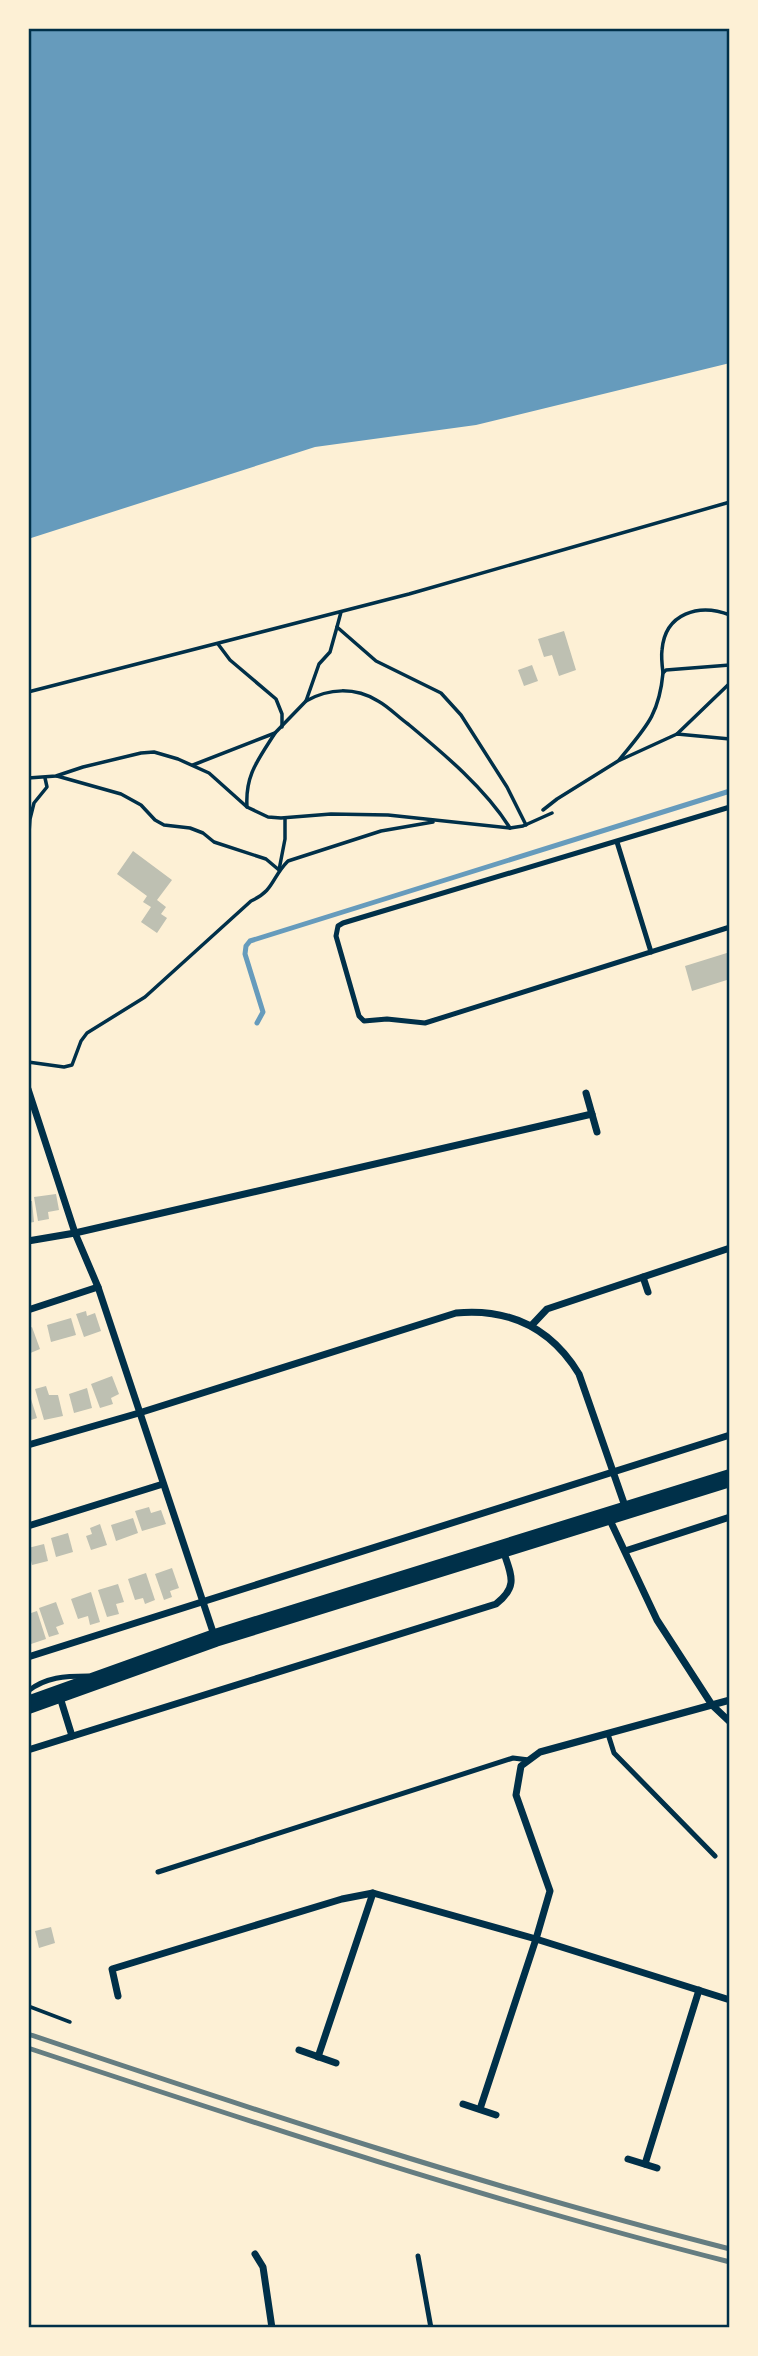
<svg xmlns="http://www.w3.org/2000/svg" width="758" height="2356" viewBox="0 0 758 2356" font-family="'Playfair Display',serif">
<rect width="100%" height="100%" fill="#fdf0d5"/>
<!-- water -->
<path fill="#669bbc" d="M28 28H730V363L476 425 315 447 28 539Z"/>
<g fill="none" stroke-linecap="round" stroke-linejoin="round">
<!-- stream -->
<path stroke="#669bbc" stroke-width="5" d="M257 1023 263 1012 245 954 246 946 250 941 730 791"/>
</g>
<!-- building -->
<g fill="#bec0b2">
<path d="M564 631 576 670 559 676 552 655 544 657 538 639Z"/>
<path d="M532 665 538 681 524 686 518 670Z"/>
<path d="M133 851 172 880 157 900 166 907 161 914 167 918 157 933 141 922 151 907 143 902 147 896 117 874Z"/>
<path d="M730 952V979L692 991 685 966Z"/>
<path d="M56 1194 59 1210 48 1212 49 1219 38 1221 34 1197Z"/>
<path d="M28 1201H32L34 1222 28 1223Z"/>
<path d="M86 1311 87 1316 95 1313 101 1331 84 1337 76 1314Z"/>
<path d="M71 1318 76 1335 51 1342 47 1325Z"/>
<path d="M32 1327 40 1349 28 1354V1329Z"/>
<path d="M112 1376 119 1394 111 1398 113 1404 100 1408 91 1384Z"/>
<path d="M46 1386 49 1395H58L63 1416 44 1420 35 1389Z"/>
<path d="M87 1388 92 1408 74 1413 69 1394Z"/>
<path d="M31 1399 37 1418 28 1421V1400Z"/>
<path d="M149 1507 151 1513 161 1510 166 1524 142 1531 135 1511Z"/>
<path d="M133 1518 138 1533 116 1541 111 1525Z"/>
<path d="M100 1524 107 1545 91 1550 86 1536 92 1534 90 1528Z"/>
<path d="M68 1533 73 1552 56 1557 51 1538Z"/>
<path d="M44 1544 48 1561 32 1565 28 1548Z"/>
<path d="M172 1568 179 1588 170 1591 172 1597 164 1600 155 1574Z"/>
<path d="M146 1573 155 1600 145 1604 143 1598 135 1600 128 1579Z"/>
<path d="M118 1584 124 1602 116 1604 119 1614 107 1617 98 1590Z"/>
<path d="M91 1592 100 1622 90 1625 88 1616 78 1619 71 1599Z"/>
<path d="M56 1602 64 1624 56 1627 59 1634 49 1637 39 1608Z"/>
<path d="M37 1611 46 1639 31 1644 28 1633V1614Z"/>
<path d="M51 1927 55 1943 39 1948 35 1931Z"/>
</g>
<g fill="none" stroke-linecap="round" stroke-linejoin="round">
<!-- path -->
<g stroke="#003049" stroke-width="3.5">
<path d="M341 612 337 627 376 661 441 693 461 715 507 787 526 825"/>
<path d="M218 644 230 660 276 699 282 714V727"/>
<path d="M663 673C662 665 661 657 662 650 665 613 699 603 730 615"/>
<path d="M28 692 409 594 730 502"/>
<path d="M306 701C329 688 355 687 378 701 389 707 398 717 408 724 444 754 485 788 510 828"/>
<path d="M677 734 730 683"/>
<path d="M619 760C645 728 659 716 663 673L666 670 730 665"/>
<path d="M193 765 275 733 306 701 319 664 330 652 337 627"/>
<path d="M57 776 121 794 141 805 155 820 164 825 190 828 203 833 214 842 266 859 279 870 285 839V818"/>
<path d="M28 778 56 776 83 767 141 753 154 752 178 759 209 773 247 807 268 817 281 818 331 814 388 815 510 828 523 826 552 813"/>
<path d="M247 807C245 775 258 760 275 733"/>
<path d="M543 810 557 799 618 761 677 734 730 739"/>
<path d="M28 847 30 819 34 803 47 787 45 778"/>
<path d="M28 1062 64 1067 72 1065 81 1041 87 1033 145 997 251 901C275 890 271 878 288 861L381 831 433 822"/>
<path d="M28 2006 70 2022"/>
</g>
<!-- service -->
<g stroke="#003049" stroke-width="5">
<path d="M730 807 343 923 338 926 336 936 359 1016 364 1021 387 1019 425 1023 730 927"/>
<path d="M617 842 651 952"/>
<path d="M28 1691C46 1677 65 1676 88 1676"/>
<path d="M608 1734 614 1753 715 1856"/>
<path d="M158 1872 513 1758 529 1760"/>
<path d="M418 2256 431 2328"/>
<path d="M653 2328H683"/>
</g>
<!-- minor -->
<g stroke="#003049" stroke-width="7">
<path d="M28 1089 75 1233 98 1287 215 1638"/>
<path d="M586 1093 597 1132"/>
<path d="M28 1241 75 1233 592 1114"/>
<path d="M643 1277 648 1292"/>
<path d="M28 1310 98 1287"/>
<path d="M531 1326 547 1309 730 1248"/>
<path d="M28 1445 139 1413 456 1313C510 1308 551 1328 579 1374L626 1509"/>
<path d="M608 1516 657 1620 712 1705 730 1722"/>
<path d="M28 1526 163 1484"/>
<path d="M625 1551 730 1517"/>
<path d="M28 1657 730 1435"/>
<path d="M59 1694 72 1736"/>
<path d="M28 1750 496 1604C519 1586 511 1575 503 1550"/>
<path d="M118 1996 112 1969 342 1899 373 1893 536 1939 730 2000"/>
<path d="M299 2050 336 2063"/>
<path d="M318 2057 373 1893"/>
<path d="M463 2104 496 2115"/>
<path d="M480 2109 536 1939 550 1891 516 1795 521 1766 540 1752 730 1700"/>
<path d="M628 2159 657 2168"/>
<path d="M645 2164 699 1990"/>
<path d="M255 2254 263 2267 272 2328"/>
</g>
<!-- primary -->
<path stroke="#003049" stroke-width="18" d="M28 1705 215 1638 730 1478"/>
<!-- rail -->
<g stroke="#657d81" stroke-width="5">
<path d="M28 2034C260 2112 493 2189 730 2249"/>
<path d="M28 2048C260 2125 493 2202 730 2262"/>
</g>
</g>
<!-- border -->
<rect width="758" height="2356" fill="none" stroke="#fdf0d5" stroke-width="60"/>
<rect x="30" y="30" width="698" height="2296" fill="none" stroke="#003049" stroke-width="2.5"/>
</svg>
